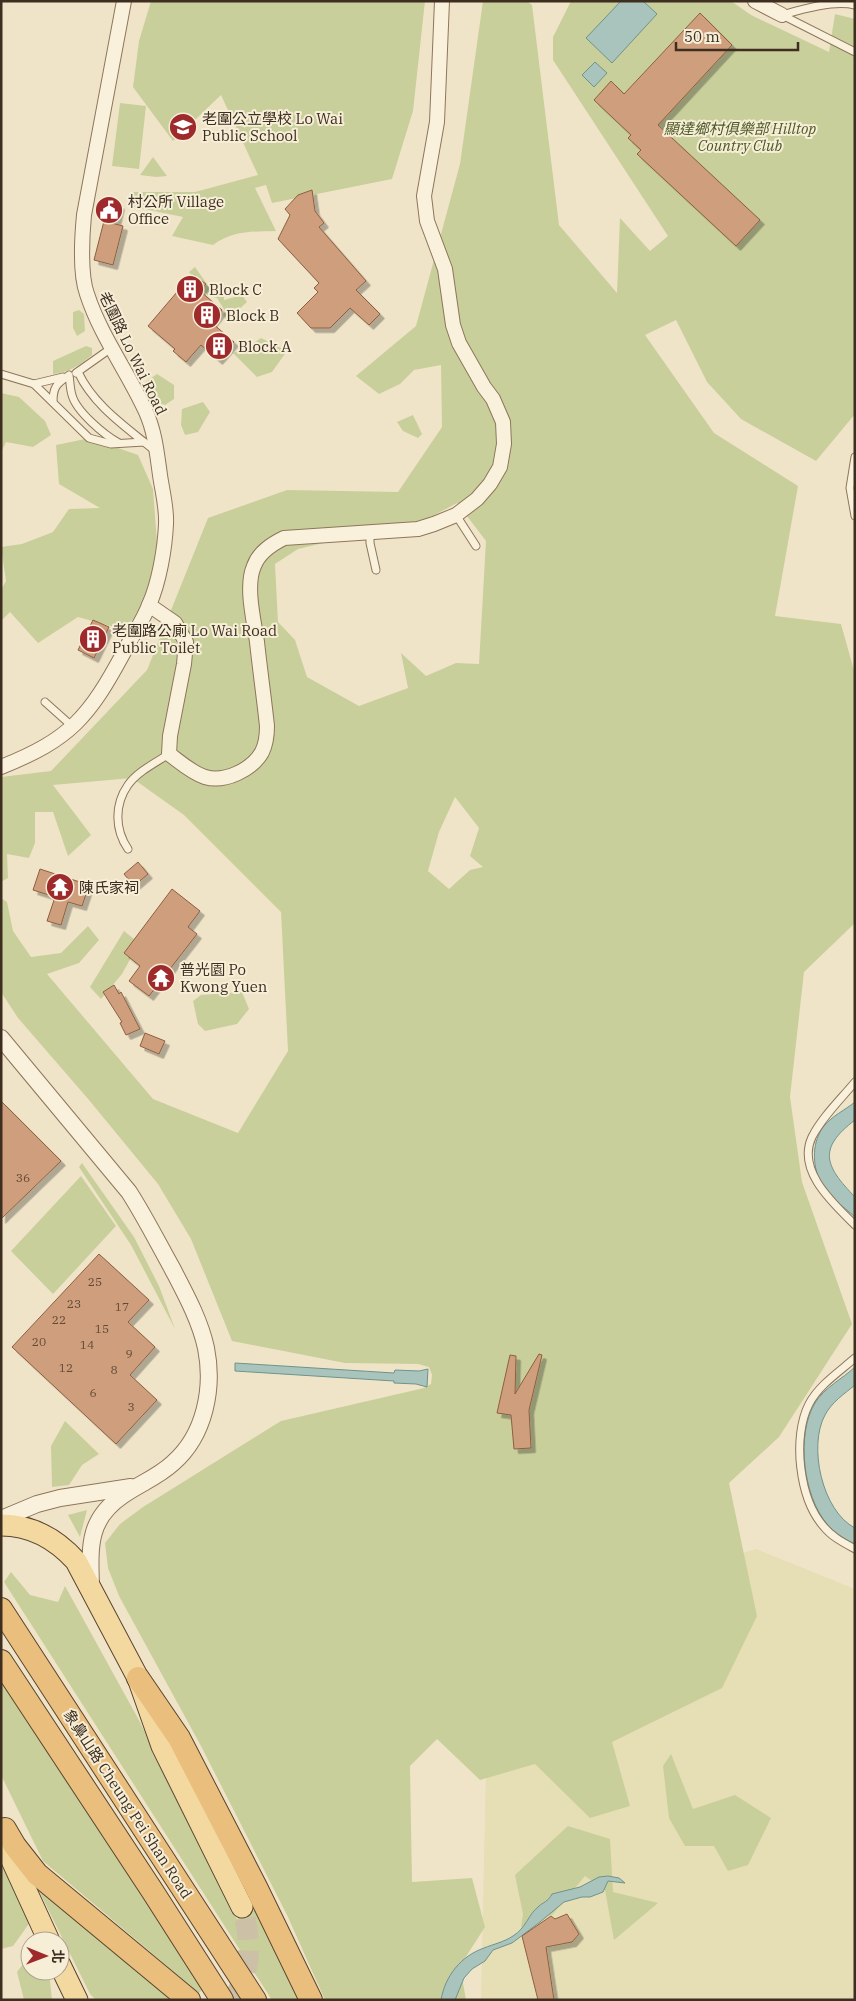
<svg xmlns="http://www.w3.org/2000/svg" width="856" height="2001" viewBox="0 0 856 2001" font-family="'IBM Plex Serif','Noto Sans TC',serif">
<defs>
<filter id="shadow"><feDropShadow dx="4.5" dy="4.5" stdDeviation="0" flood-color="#0004"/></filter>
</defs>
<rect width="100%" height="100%" fill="#f0e4c8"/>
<!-- farmland -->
<path fill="#e6deb5" d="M756 1549 855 1589V2000H481L489 1630Z"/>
<!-- green -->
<g fill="#c9cf9b" fill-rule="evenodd">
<path d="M151 1H425L413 111 392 179 272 203 266 185 255 188 276 231C252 232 234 230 213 245L172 236 183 217 130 206 133 192H195L258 175 221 95 173 141 133 87 139 41Z"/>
<path d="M483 1H527L532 5 559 225 617 293 620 218 650 251 668 236 553 60V37L571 1H731L751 15 829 52 835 14 855 19V414L816 461 741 419 707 382 676 320 645 335 714 433 798 486 775 616 841 624 855 674V923L804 972 790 1097 802 1182 852 1324 779 1437 729 1483 757 1616 722 1688 612 1742 630 1806 590 1818 535 1764 480 1780 437 1739 410 1766 412 1882 472 1878 485 1927 460 1966 466 2000H325L287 1915 201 1746 119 1596 108 1568 105 1543 120 1524 143 1507 281 1421 424 1388 431 1384 432 1375 429 1367 418 1364 345 1363 232 1341 191 1239 158 1184 89 1100 18 1018 1 992V898L7 902 13 931 31 957 61 953 88 926 99 940 79 963 47 974 153 1099 238 1133 288 1051 281 912 184 815 132 778 53 785 91 835 68 856 53 812H35V843L29 858 7 854 8 878 1 882V801L3 799H1V777L51 771 147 670 208 518 287 490 398 492 442 427 441 365 414 370 400 384 379 394 356 376 416 326 460 164ZM457 503 486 541 479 664 456 663 426 676 401 653 408 688 359 706 307 677 295 640 278 622 275 564 298 549 429 518ZM455 797 479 828 470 856 483 867 470 870 449 889 428 871 439 832Z"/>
<path d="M120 103 146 106 139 169 112 166Z"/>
<path d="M153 157 167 176 156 177 140 175Z"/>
<path d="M195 267 211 290 223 281 224 300 242 295 247 302 235 313 228 323 223 315 225 311 217 298 208 296 189 272Z"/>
<path d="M79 310 84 314 85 331 77 336 73 328V312Z"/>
<path d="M261 338 287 351 272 372 257 377 233 353 246 348Z"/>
<path d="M86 346 92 348V355C80 365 70 372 53 374V361Z"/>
<path d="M157 374 174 385V399L165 405 145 398 144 383Z"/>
<path d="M1 393 19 397 45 421 51 435 33 447 6 442 1 452Z"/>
<path d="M203 402 210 412 198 432 185 435 181 425 182 409Z"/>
<path d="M413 415 422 434 418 438 403 431 397 422Z"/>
<path d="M90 438 138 455 153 489 161 597 121 629 78 617 38 643 10 612 1 621V590L6 581 1 547 22 544 53 532 69 509 100 508 59 484 56 445Z"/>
<path d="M124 931 139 943 122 974 101 999 90 987Z"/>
<path d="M242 992 249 1009 237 1024 205 1031 198 1024 193 1001 201 995Z"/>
<path d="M82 1163 134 1237 159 1286 175 1329 131 1245 79 1167Z"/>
<path d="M81 1176 116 1226 53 1294 11 1251Z"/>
<path d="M65 1421 99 1454 82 1465 69 1485 52 1487 51 1446Z"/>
<path d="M87 1510 80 1537 68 1515Z"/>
<path d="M11 1572 30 1595 58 1602 65 1586 140 1722 237 1919 256 1909 300 2000H272L4 1582Z"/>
<path d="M1 1679 205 1987 199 1993 43 1861 1 1775Z"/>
<path d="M671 1754 693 1809 735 1795 771 1818 748 1865 728 1871 714 1846H685L669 1818 663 1766Z"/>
<path d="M568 1826 610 1839 613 1892 658 1903 614 1940 605 1890 585 1876 553 1914 521 1927 523 1914 515 1875Z"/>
<path d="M1 1864 31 1921 13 1946 1 1949Z"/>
<path d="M38 1889 175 2000H96L90 1994Z"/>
<path d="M30 1955V1971H49L52 2000H24L17 1972Z"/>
</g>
<!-- water -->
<g fill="#a9c4bc" stroke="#6f938a">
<path d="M621 1H643L657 14 612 63 586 38Z"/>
<path d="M595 62 607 73 594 87 582 75Z"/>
<path d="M855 1102V1120C817 1149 825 1166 855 1197V1217C844 1207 826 1195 820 1181 812 1164 812 1141 824 1126 832 1116 845 1110 855 1102Z"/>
<path d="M235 1363 394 1373 395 1370 419 1371 428 1369 427 1387 416 1384 394 1383V1381L235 1371Z"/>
<path d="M855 1367V1385C844 1394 832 1402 825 1415 808 1446 822 1511 855 1528V1544C844 1539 834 1532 827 1524 803 1496 796 1434 815 1403 824 1388 842 1379 855 1367Z"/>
<path d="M608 1876 619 1878 625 1883 608 1881 603 1892 590 1897H582L564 1902 540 1922 512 1943 493 1950 485 1961 472 1969 464 1978 455 2000H441C445 1976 461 1956 484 1948 494 1944 504 1942 513 1936 526 1928 528 1915 538 1907 543 1902 548 1902 552 1894L580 1887 599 1877Z"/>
</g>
<!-- building -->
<g fill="#cf9f7d" stroke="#8d5f41" filter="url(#shadow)">
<path d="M700 13 732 45 658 125 760 220 736 246 637 154 641 150 628 138 631 135 594 100 611 81 624 94Z"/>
<path d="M312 190 315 211 324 223 319 227 366 281 356 290 380 314 369 325 350 308 330 328H311L297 313 318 292 314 288 319 283 278 239 290 215 285 209 298 195Z"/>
<path d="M102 199 120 205 116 222 97 216Z"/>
<path d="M104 221 123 226 113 265 94 260Z"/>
<path d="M194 275 206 284 200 291 222 310 212 323 234 342 218 360 201 345 186 362 173 351 175 349 148 326 183 285 185 286Z"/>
<path d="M93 620 109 627 94 658 78 650Z"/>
<path d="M138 862 148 874 134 886 124 874Z"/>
<path d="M40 869 89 885 82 906 68 902 61 925 47 921 55 897 33 890Z"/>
<path d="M172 889 200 911 188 927 197 934 149 996 129 981 140 966 124 953Z"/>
<path d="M114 985 119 994 121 992 140 1029 126 1035 120 1023 122 1022 103 992Z"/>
<path d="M145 1033 165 1041 159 1054 140 1046Z"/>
<path d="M1 1101 61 1161 1 1219Z"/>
<path d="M99 1254 149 1300 128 1322 155 1347 130 1375 157 1400 116 1444 12 1347Z"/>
<path d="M539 1354 542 1355 529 1410 531 1448 514 1449 511 1415 497 1413 510 1355 516 1356 515 1394Z"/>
<path d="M567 1914 579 1934 572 1942 546 1947 554 2000H538L522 1936 551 1916 555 1919Z"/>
</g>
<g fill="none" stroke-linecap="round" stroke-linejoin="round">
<!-- primary-tunnel -->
<path stroke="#ccc0a6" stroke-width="21" stroke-dasharray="21 11" stroke-linecap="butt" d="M232 2000C253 1973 251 1938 242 1907"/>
<defs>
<g id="service">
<path d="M782 15 855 52"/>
<path d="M782 15C803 9 834 0 855 5"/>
<path d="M78 372C92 402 119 422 144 442"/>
<path d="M76 373 110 349"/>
<path d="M1 374 34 384 89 438 111 444 144 442 154 450"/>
<path d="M34 384 63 377"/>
<path d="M53 402C53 386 57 384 69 375 70 381 70 389 72 395 76 411 104 435 119 443"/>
<path d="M855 457 850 488 855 516"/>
<path d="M456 515 476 546"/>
<path d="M370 532V543L376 570"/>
<path d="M45 702 73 727"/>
<path d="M128 849C115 830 114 805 128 785 137 772 155 763 169 754"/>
<path d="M855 1082C841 1099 822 1117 812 1137 796 1171 834 1204 855 1225"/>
<path d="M855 1358C839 1372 819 1385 809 1404 792 1437 799 1499 824 1527 832 1537 844 1543 855 1549"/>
</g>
<g id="minor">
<path d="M755 1 782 15"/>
<path d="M149 605 175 623 186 642 184 664 170 736 169 754C180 762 192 773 205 777 224 783 252 770 262 752 266 744 267 735 267 726 264 698 260 670 257 642 254 621 245 586 254 566 259 552 272 544 284 538L418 529 434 524 456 515 477 499 490 484 500 467 504 444 503 422 493 399 484 387 459 343 453 325 445 269 427 221 424 196 437 122 442 1"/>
<path d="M1 767C71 739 89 717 124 652 132 636 143 621 149 605 159 583 165 548 166 524 167 508 162 490 160 475 157 454 155 432 146 412 128 372 101 337 87 294 80 275 82 236 84 215L124 1"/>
</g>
<g id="tertiary">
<path d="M1 1038 129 1192C145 1217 158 1243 172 1268 185 1293 200 1320 206 1348 214 1388 205 1435 173 1463 158 1477 139 1484 122 1496 87 1520 90 1548 91 1587"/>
<path d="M1 1519 37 1504 60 1498 131 1487"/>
</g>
<g id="primary">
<path d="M1 1525C31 1525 56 1539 76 1561L138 1678 162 1746 242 1907"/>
<path d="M5 1831 10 1856 49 1941"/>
<path d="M60 1965 77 2000"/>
</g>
<g id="trunk">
<path d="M1 1609C85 1740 171 1869 255 2000"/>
<path d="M1 1661 153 1892 222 2000"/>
<path d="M138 1678 179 1738 256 1887 311 2000"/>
<path d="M5 1829 15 1846 37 1874 189 2000"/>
</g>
</defs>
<!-- service casing -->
<use href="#service" stroke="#8d765c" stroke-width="9"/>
<!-- minor casing -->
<use href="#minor" stroke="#8d765c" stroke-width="16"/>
<!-- tertiary casing -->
<use href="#tertiary" stroke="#8d765c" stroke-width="18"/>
<!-- primary casing -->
<use href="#primary" stroke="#5b4430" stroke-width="23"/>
<!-- trunk casing -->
<use href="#trunk" stroke="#5b4430" stroke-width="24"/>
<!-- service -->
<use href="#service" stroke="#faf1dc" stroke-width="7"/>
<!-- minor -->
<use href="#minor" stroke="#faf1dc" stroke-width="14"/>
<!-- tertiary -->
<use href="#tertiary" stroke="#faf1dc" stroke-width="16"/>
<!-- primary -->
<use href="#primary" stroke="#f3d9a0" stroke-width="21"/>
<!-- trunk -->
<use href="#trunk" stroke="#eabe7c" stroke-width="22"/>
</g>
<!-- icons -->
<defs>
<symbol id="school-disc" viewBox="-11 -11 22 22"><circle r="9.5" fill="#9e2a2b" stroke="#f7eed8"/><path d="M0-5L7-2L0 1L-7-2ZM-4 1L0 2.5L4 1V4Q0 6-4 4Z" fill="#fff"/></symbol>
<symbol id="civic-disc" viewBox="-11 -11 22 22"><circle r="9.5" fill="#9e2a2b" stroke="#f7eed8"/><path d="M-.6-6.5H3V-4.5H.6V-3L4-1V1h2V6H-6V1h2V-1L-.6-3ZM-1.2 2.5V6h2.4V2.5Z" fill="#fff"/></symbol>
<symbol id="building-disc" viewBox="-11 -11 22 22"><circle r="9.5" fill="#9e2a2b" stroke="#f7eed8"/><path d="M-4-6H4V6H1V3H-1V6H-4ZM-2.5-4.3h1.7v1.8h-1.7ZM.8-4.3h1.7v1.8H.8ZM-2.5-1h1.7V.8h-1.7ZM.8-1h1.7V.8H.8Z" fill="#fff"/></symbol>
<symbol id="temple-disc" viewBox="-11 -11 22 22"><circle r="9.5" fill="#9e2a2b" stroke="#f7eed8"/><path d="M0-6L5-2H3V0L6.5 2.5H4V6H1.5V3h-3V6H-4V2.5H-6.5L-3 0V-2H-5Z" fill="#fff"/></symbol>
</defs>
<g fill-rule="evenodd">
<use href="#school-disc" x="167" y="111" width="32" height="32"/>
<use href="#civic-disc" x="93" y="194" width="32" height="32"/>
<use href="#building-disc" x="174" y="273" width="32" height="32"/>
<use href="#building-disc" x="191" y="299" width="32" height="32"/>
<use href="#building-disc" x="203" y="330" width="32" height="32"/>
<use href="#building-disc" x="77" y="623" width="32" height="32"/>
<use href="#temple-disc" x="44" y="871" width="32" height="32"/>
<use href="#temple-disc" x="145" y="962" width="32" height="32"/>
</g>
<g text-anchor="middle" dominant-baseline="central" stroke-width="4" stroke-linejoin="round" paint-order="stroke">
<!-- number labels -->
<g font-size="12" fill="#624a37">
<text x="23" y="1177">36</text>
<text x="95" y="1281">25</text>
<text x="74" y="1303">23</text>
<text x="122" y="1306">17</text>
<text x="59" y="1319">22</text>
<text x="102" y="1328">15</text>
<text x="39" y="1341">20</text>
<text x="87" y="1344">14</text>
<text x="129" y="1353">9</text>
<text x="66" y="1367">12</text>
<text x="114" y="1369">8</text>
<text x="93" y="1392">6</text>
<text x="131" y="1406">3</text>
</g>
<!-- poi labels -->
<g font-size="15" fill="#3d2e20" stroke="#f7eed8" text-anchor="start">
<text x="202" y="118">老圍公立學校 Lo Wai<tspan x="202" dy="17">Public School</tspan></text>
<text x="128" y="201">村公所 Village<tspan x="128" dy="17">Office</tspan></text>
<text x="209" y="289">Block C</text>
<text x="226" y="315">Block B</text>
<text x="238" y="346">Block A</text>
<text x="112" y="630">老圍路公廁 Lo Wai Road<tspan x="112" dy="17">Public Toilet</tspan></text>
<text x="79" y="887">陳氏家祠</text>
<text x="180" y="969">普光園 Po<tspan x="180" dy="17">Kwong Yuen</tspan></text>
</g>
<!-- park labels -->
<g font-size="15" font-style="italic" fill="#4d5a26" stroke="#f7eed8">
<text x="740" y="128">顯達鄉村俱樂部 Hilltop<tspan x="740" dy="17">Country Club</tspan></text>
</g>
<!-- street labels -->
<g font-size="15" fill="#3d2e20" stroke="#f7eed8">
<text transform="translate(133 353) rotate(64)">老圍路 Lo Wai Road</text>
<text transform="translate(128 1804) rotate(57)">象鼻山路 Cheung Pei Shan Road</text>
</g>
</g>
<!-- border -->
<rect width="856" height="2001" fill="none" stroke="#3d2e20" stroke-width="5"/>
<!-- north arrow -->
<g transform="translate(45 1956) rotate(91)"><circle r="24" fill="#f7eed8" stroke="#ada18e"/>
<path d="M0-4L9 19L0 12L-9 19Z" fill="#9e2a2b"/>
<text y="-8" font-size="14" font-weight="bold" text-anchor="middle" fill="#3d2e20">北</text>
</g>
<!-- scale -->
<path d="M676 42v8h122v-8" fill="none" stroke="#3d2e20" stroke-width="2.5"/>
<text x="684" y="42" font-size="15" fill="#3d2e20" stroke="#f7eed8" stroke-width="4" paint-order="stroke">50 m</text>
</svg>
